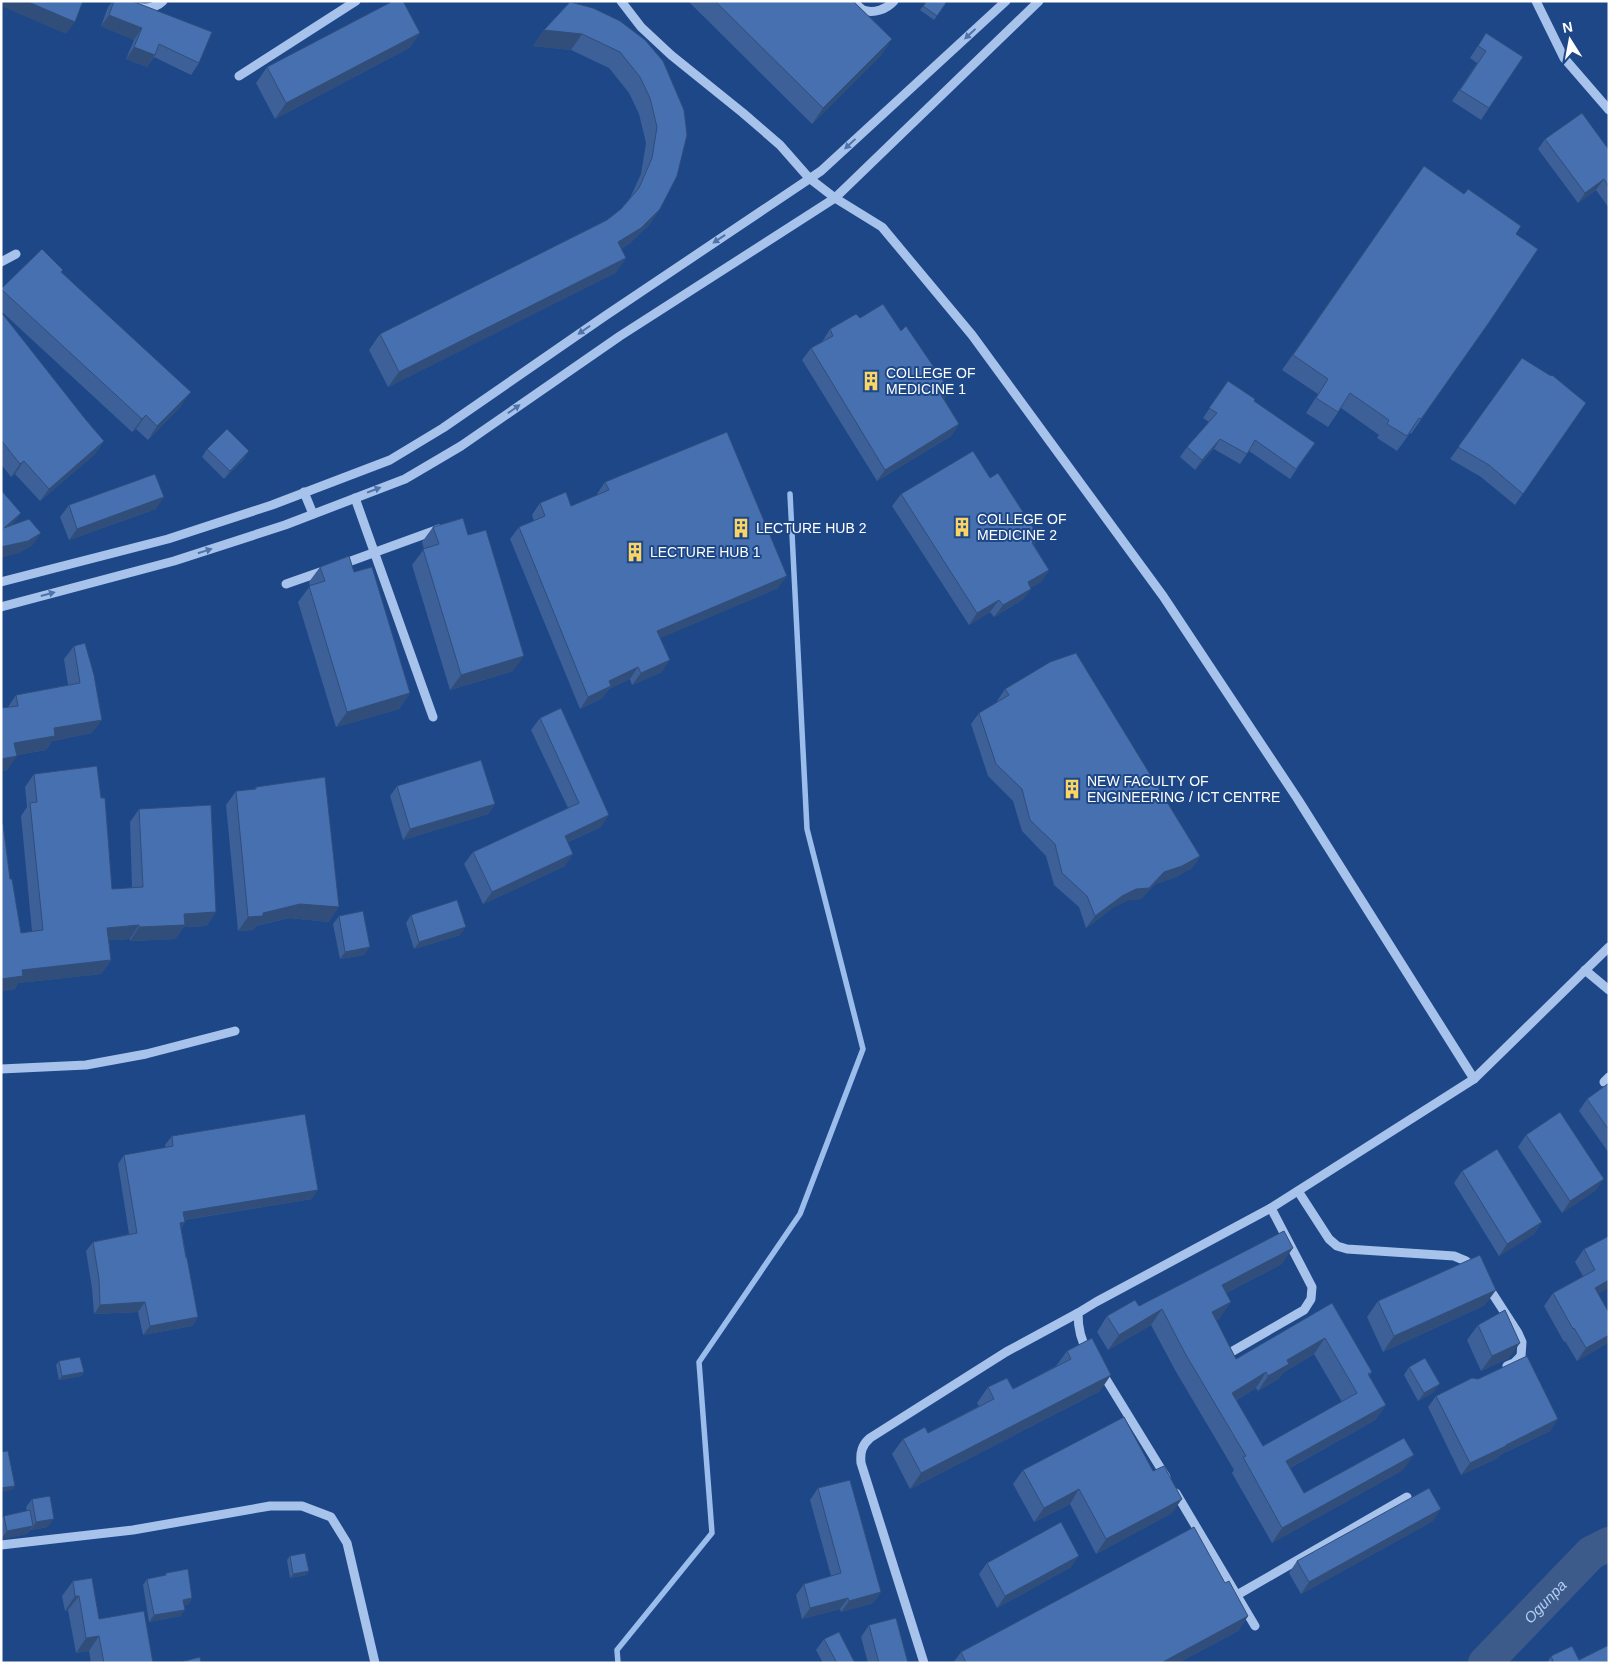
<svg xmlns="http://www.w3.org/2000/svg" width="1610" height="1664" viewBox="0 0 1610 1664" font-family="Arial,sans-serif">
<rect width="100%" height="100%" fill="#1e4787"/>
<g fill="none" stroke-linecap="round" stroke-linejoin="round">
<!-- stream -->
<path stroke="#9abdec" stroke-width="5.5" d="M618 1663 617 1650 712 1533 699 1362 800 1214 863 1049 807 829 790 494"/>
<!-- river -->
<path stroke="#3d5b8a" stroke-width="34" id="s1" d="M1485 1663 1591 1553 1609 1544"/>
<!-- minor -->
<g stroke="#a7c3eb" stroke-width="9">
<path d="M621 1 641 27 671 55 743 113 780 145 809 178 835 198 882 227 972 335 1163 596 1297 798 1474 1079"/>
<path d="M854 1C856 4 860 8 863 10 874 14 887 9 894 1"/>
<path d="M1536 1 1564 58 1609 110"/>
<path d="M136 7C146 9 156 8 163 1"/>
<path d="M239 76 356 1"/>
<path d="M1 262 16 254"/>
<path d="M304 492 313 514"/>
<path d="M355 498 433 717"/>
<path d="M340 565 439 529"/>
<path d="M1 582 168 539 272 505 390 460 443 428 605 316 821 171 1006 1"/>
<path d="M286 584 326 570"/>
<path d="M1 607 174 561 285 525 405 479 461 446 620 336 835 198 1039 1"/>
<path d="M1585 970 1609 990"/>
<path d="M1 1069 86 1065 146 1054 235 1031"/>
<path d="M1604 1082 1609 1077"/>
<path d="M1298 1191 1329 1239 1337 1246 1347 1249 1454 1256 1466 1261 1475 1268"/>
<path d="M1487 1285 1518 1333 1522 1342 1521 1356 1514 1363 1507 1366"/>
<path d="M1088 1352C1081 1341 1078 1326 1078 1313L1096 1302 1271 1208 1474 1079 1609 947"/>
<path d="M1226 1355 1304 1310 1311 1299 1312 1287 1271 1208"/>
<path d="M1101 1371 1166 1477"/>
<path d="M1176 1493 1255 1626"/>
<path d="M1 1545 133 1530 270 1506H302L331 1517 347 1543 375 1663"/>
<path d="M1237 1595 1407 1497"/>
<path d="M924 1663 861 1463C860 1452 862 1445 870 1438L1006 1352 1078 1313"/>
</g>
</g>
<!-- wall -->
<g fill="#3c6097" fill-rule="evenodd">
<path d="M113 1H132L199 63 191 75 154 57 147 67 126 59 134 40 101 26 108 7Z"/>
<path d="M688 1H853L892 39 881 55 812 124Z"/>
<path d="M927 1 946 3 934 20 920 10Z"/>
<path d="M570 2 663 61 660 209 649 225 630 243 621 249 626 258 615 273 388 387 369 350 380 334 607 220 621 209 630 198 641 174 646 143 639 114 629 93 609 68 571 50 533 46 544 30Z"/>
<path d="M420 33 409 48 275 119 256 83 267 67Z"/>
<path d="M1486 33 1489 108 1481 120 1452 101 1477 63 1470 58Z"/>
<path d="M1545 139 1609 150V208L1596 190 1578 203 1538 149Z"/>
<path d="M1424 166 1516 234 1490 321 1411 434 1410 433 1397 451 1377 438 1379 435 1341 408 1328 427 1306 413 1318 394 1282 370Z"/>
<path d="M62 272 181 406 148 440 136 429 132 432 1 311V288Z"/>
<path d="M1 312 86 420 104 441 95 454 40 501 15 474 11 477 1 464Z"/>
<path d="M860 318 901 331 950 391 944 399 959 424 951 436 877 481 802 360 811 348 822 342 830 329Z"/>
<path d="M1522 358 1551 376 1586 403 1515 505 1481 477 1450 459Z"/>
<path d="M1228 381 1254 401 1315 443 1290 479 1249 451 1240 464 1214 449 1195 470 1180 457 1187 447 1209 422 1203 418Z"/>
<path d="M207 449 244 459 224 479 202 457Z"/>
<path d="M990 478 1039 537 1034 545 1049 570 1041 582 1030 588 1031 589 1022 600 994 617 990 612 969 625 892 506 901 494Z"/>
<path d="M605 482 778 588 660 638 662 672 632 685 630 679 609 689 602 698 580 709 510 539 519 527 534 521 532 515 540 503 571 506 597 495V494Z"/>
<path d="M69 505 156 509 69 540 60 517Z"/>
<path d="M433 527 468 535 513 671 450 690 412 565 424 549 422 542Z"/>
<path d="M320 567 354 572 410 693 399 709 336 727 298 602 310 586 309 582Z"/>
<path d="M74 646 92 733 52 741 46 750 17 755 7 770 1 771V708L8 707 16 695 68 685 64 659Z"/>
<path d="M1005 689 1200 856 1192 868 1174 878 1155 884 1141 899 1128 900 1114 907 1086 928 1079 907 1054 885 1046 856 1022 831 1013 801 988 776 971 724 979 713 998 702 997 701Z"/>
<path d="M540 718 601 827 568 842 565 866 483 904 464 864 473 852 568 808 531 730Z"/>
<path d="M34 774 101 798 112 889 132 888 130 822 139 809 207 926 184 927 175 939 130 941V939L109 940 111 960 101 974 18 983 14 990 10 879 21 933 32 931 21 816 27 807 25 787Z"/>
<path d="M397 786 495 804 488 814 403 840 390 796Z"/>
<path d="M256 787 329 922 290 918 256 926 253 930 238 931 226 805 236 791 254 790Z"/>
<path d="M411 915 460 935 414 949 406 923Z"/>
<path d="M339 916 364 955 340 959 333 924Z"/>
<path d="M1609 1083V1153L1579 1111 1587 1099Z"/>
<path d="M1526 1135 1596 1190 1562 1213 1518 1147Z"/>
<path d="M172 1136 312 1199 184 1220 185 1222 181 1228 198 1317 192 1326 143 1335 138 1312 94 1314 92 1288 86 1251 93 1242 129 1234 118 1164 124 1155 166 1148 165 1145Z"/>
<path d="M1462 1171 1542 1222 1534 1234 1499 1256 1454 1183Z"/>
<path d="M1609 1236 1598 1294 1609 1313V1342L1577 1361 1565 1341 1564 1342 1544 1306 1553 1293 1583 1276 1575 1262 1584 1249Z"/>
<path d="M1282 1264 1226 1293 1220 1318 1216 1320 1236 1359 1332 1303 1372 1372 1369 1376 1386 1405 1375 1420 1290 1468 1304 1493 1403 1470 1272 1543 1232 1473 1234 1470 1175 1370 1151 1325 1108 1350 1097 1332 1107 1316 1139 1306ZM1314 1354 1342 1402 1263 1446 1236 1400 1256 1388 1258 1391 1278 1379 1284 1372Z"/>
<path d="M1378 1301 1485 1305 1383 1352 1367 1317Z"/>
<path d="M1478 1325 1509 1358 1481 1371 1467 1340Z"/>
<path d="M1067 1351 1100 1391 910 1489 892 1454 903 1439 928 1433 979 1406 977 1403 988 1387 1013 1389 1056 1366Z"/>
<path d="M59 1361 84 1372 81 1376 59 1380 56 1365Z"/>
<path d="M1409 1367 1434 1392 1418 1401 1404 1375Z"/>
<path d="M1436 1396 1550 1431 1500 1455 1498 1458 1461 1475 1428 1407Z"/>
<path d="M1023 1470 1172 1513 1096 1554 1070 1504 1034 1522 1013 1484Z"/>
<path d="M818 1488 881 1592 873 1603 841 1612 840 1609 802 1619 796 1595 804 1584 831 1576 810 1500Z"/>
<path d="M32 1499 48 1527 31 1530V1529L27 1534 1 1539V1520L4 1516 27 1511 26 1507Z"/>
<path d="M1433 1521 1301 1594 1289 1573 1297 1561Z"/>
<path d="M290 1556 309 1571 306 1575 290 1578 287 1560Z"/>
<path d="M987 1563 1071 1567 997 1608 979 1574Z"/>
<path d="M166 1573 192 1598 188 1605H184L181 1616 149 1622 143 1585 147 1579 164 1576Z"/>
<path d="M73 1581 99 1619 153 1663H91L89 1651 76 1653 68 1610 65 1611 62 1596Z"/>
<path d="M1248 1616 1238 1631 1178 1663H953L961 1652Z"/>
<path d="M869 1625 908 1663H868L861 1637Z"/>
<path d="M824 1639 855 1663H823L816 1650Z"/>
<path d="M1551 1656 1579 1660 1609 1663H1547Z"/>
</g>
<!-- shaded-wall -->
<g fill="#314e7b">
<path d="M1 1H26L75 22 66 34 1 6Z"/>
<path d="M109 15 142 28 134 40 101 26Z"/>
<path d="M544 30 582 34 571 50 533 46Z"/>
<path d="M420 33 409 48 275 119 286 103Z"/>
<path d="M892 39 881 55 812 124 823 108Z"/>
<path d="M134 47 155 55 147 67 126 59Z"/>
<path d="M1604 179 1596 190 1578 203 1585 193Z"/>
<path d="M660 209 649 225 630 243 607 258 618 242Z"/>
<path d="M626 258 615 273 388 387 399 372Z"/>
<path d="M950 391 941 403V395Z"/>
<path d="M191 392 181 406 148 440 157 426Z"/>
<path d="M146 415 136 429 132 432 142 419Z"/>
<path d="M959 424 951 436 877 481 885 470Z"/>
<path d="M1220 439 1214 449 1195 470 1202 460Z"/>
<path d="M104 441 95 454 40 501 49 489Z"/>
<path d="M249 451 244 459 224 479 230 471Z"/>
<path d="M24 461 15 474 11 477 20 464Z"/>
<path d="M164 497 156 509 69 540 77 529Z"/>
<path d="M21 513 12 526 4 528Z"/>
<path d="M41 533 32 546 19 553 1 558V547Z"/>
<path d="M1039 537 1031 549 1032 543Z"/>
<path d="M1049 570 1041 582 1020 594 1028 582Z"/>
<path d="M787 576 778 588 649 643 657 631Z"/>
<path d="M1031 589 1022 600 994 617 1003 605Z"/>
<path d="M999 600 990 612 969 625 977 613Z"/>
<path d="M524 656 513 671 450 690 461 675Z"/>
<path d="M670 660 662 672 632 685 641 673Z"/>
<path d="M638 667 630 679 609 689 602 698 580 709 588 697 609 681Z"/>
<path d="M410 693 399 709 336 727 347 712Z"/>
<path d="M102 720 92 733 52 741 46 750 5 757 14 743 54 728Z"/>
<path d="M17 756 7 770 1 771V759Z"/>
<path d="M495 804 488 814 403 840 410 829Z"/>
<path d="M609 815 601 827 556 847 565 836Z"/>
<path d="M573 854 565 866 483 904 492 892Z"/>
<path d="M1200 856 1192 868 1174 878 1155 884 1141 899 1128 900 1114 907 1086 928 1095 916 1122 896 1164 872Z"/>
<path d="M300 904 339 907 329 922 290 918 256 926 253 930 238 931 248 917Z"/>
<path d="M216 912 207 926 184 927 175 939 130 941 139 927 184 914Z"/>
<path d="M139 925 130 939 98 941 107 928Z"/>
<path d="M466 927 460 935 414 949 419 942Z"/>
<path d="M370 947 364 955 340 959 345 952Z"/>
<path d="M111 960 101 974 18 983 14 990 1 991V979L22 970Z"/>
<path d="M1604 1179 1596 1190 1562 1213 1570 1201Z"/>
<path d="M318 1190 312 1199 176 1221 183 1212Z"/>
<path d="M185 1222 178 1231 180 1223Z"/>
<path d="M1542 1222 1534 1234 1499 1256 1507 1244Z"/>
<path d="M1293 1248 1282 1264 1212 1300 1222 1285Z"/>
<path d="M1609 1280V1288L1586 1301 1595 1288Z"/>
<path d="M1496 1290 1485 1305 1383 1352 1394 1336Z"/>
<path d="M145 1302 138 1312 94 1314 100 1305Z"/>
<path d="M1231 1302 1220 1318 1201 1328 1212 1312Z"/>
<path d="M1162 1309 1151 1325 1108 1350 1119 1335Z"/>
<path d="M198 1317 192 1326 143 1335 150 1326Z"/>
<path d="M1609 1335V1342L1577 1361 1586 1348Z"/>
<path d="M1325 1338 1314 1354 1284 1372 1278 1379 1258 1391 1268 1376 1287 1360Z"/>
<path d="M1520 1343 1509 1358 1481 1371 1492 1356Z"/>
<path d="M84 1372 81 1376 59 1380 62 1376Z"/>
<path d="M1266 1372 1256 1388 1221 1408 1232 1393Z"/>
<path d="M1111 1375 1100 1391 910 1489 921 1473Z"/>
<path d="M1440 1384 1434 1392 1418 1401 1424 1393Z"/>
<path d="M1386 1405 1375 1420 1275 1476 1286 1461Z"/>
<path d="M1558 1419 1550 1431 1500 1455 1498 1458 1461 1475 1470 1463Z"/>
<path d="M1414 1455 1403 1470 1272 1543 1282 1528Z"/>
<path d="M15 1486 12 1490 1 1492V1488Z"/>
<path d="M1079 1489 1070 1504 1034 1522 1044 1508Z"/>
<path d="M1182 1499 1172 1513 1096 1554 1106 1539Z"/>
<path d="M1441 1509 1433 1521 1301 1594 1309 1582Z"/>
<path d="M54 1519 48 1527 31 1530 36 1522Z"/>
<path d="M33 1526 27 1534 1 1539 7 1531Z"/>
<path d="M1079 1556 1071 1567 997 1608 1005 1596Z"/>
<path d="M309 1571 306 1575 290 1578 293 1574Z"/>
<path d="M881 1592 873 1603 841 1612 849 1601Z"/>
<path d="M75 1596H79L68 1610 65 1611Z"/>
<path d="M192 1598 188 1605 179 1606 183 1600Z"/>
<path d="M848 1598 840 1609 802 1619 810 1608Z"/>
<path d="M185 1610 181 1616 149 1622 154 1615Z"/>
<path d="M1248 1616 1238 1631 1178 1663H1161Z"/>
<path d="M99 1636 89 1651 76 1653 86 1638Z"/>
</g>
<!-- building -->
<g fill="#4670b0" stroke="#314e7b" fill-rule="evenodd">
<path d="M26 1H83L75 22Z"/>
<path d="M114 1H132L212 32 199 63 159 44 155 55 134 47 142 28 109 15Z"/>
<path d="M393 1H403L420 33 286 103 267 67Z"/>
<path d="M715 1H853L892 39 823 108Z"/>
<path d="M927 1H944L946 3 937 16 923 6Z"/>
<path d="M570 2 593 8 620 21 645 40 663 61 684 110 687 135 677 176 660 209 641 228 618 242 626 258 399 372 380 334 607 220 621 209 639 188 652 158 657 127 650 98 640 77 620 52 582 34 544 30Z"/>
<path d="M1486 33 1523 57 1489 108 1460 90 1486 51 1478 46Z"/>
<path d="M1582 113 1609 150V187L1604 179 1585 193 1545 139Z"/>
<path d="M1424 166 1464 194 1468 189 1521 226 1516 234 1538 249 1490 321 1421 419 1419 418 1407 436 1387 424 1389 420 1350 393 1338 412 1316 398 1328 379 1293 355Z"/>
<path d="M42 249 63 270 61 272 191 392 157 426 146 415 142 419 1 289Z"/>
<path d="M883 304 901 331 906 326 950 391 941 395 959 424 885 470 811 348 833 336 830 329 856 314 860 318Z"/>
<path d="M1 312 86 420 104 441 49 489 24 461 20 464 1 440Z"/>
<path d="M1522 358 1551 376 1552 375 1586 403 1523 494 1489 465 1458 447Z"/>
<path d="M1228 381 1255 399 1254 401 1315 443 1296 469 1255 440 1247 454 1220 439 1202 460 1187 447 1217 413 1209 408Z"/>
<path d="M227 429 249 451 230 471 207 449Z"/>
<path d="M727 432 787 576 657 631 670 660 641 673 638 667 609 681 611 686 588 697 519 527 545 516 540 503 566 492 571 506 609 490 605 482Z"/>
<path d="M973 451 990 478 998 473 1039 537 1032 543 1049 570 1028 582 1031 589 1003 605 999 600 977 613 901 494Z"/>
<path d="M155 474 164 497 77 529 69 505Z"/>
<path d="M1 490 21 513 4 528 29 519 41 533 28 541 1 547Z"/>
<path d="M463 518 468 535 486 530 524 656 461 675 423 549 439 544 433 527Z"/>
<path d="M349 556 354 572 372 567 410 693 347 712 309 586 325 581 320 567Z"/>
<path d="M85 643 94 675 102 720 54 728 55 736 14 743 17 756 1 759V708L18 706 16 695 80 683 74 646Z"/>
<path d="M1076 653 1200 856 1182 866 1164 872 1149 888 1136 889 1122 896 1095 916 1087 896 1062 873 1055 844 1030 820 1022 789 996 764 979 713 1009 695 1005 689 1050 662Z"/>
<path d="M561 708 609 815 565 836 573 854 492 892 473 852 579 803 540 718Z"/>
<path d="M481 760 495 804 410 829 397 786Z"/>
<path d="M97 766 101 798H105L112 889 143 887 139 809 211 805 216 912 184 914 185 925 139 927V925L107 928 111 960 22 970 23 976 1 979V825L3 824 10 879H12L21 933 43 930 30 803 37 802 34 774Z"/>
<path d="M325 777 339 907 300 904 263 913V916L248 917 236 791 256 789V787Z"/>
<path d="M457 900 466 927 419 942 411 915Z"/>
<path d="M363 911 370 947 345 952 339 916Z"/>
<path d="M1609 1083V1130L1587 1099Z"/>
<path d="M1560 1112 1604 1179 1570 1201 1526 1135Z"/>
<path d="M305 1114 318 1190 183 1212 185 1222 180 1223 186 1258H187L198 1317 150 1326 145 1302 100 1305 99 1279 93 1242 137 1233 124 1155 173 1146 172 1136Z"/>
<path d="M1497 1149 1542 1222 1507 1244 1462 1171Z"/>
<path d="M1284 1231 1293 1248 1222 1285 1231 1302 1212 1312 1236 1359 1332 1303 1372 1372 1368 1374 1386 1405 1286 1461 1304 1493 1404 1438 1414 1455 1282 1528 1243 1457 1246 1456 1186 1355 1162 1309 1119 1335 1107 1316 1135 1300 1139 1306ZM1325 1338 1357 1393 1263 1446 1232 1393 1266 1372 1268 1376 1289 1364 1287 1360Z"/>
<path d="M1609 1236V1280L1595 1288 1609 1313V1335L1586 1348 1574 1328 1573 1329 1553 1293 1595 1270 1584 1249Z"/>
<path d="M1480 1255 1496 1290 1394 1336 1378 1301Z"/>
<path d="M1505 1310 1520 1343 1492 1356 1478 1325Z"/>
<path d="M1092 1338 1111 1375 921 1473 903 1439 925 1427 928 1433 994 1399 988 1387 1007 1378 1013 1389 1071 1359 1067 1351Z"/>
<path d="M1527 1356 1558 1419 1506 1445V1446L1470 1463 1436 1396 1472 1378 1478 1379Z"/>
<path d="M80 1357 84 1372 62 1376 59 1361Z"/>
<path d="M1425 1358 1440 1384 1424 1393 1409 1367Z"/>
<path d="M1124 1417 1153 1471 1164 1466 1182 1499 1106 1539 1079 1489 1044 1508 1023 1470Z"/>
<path d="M8 1451 15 1486 1 1488V1452Z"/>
<path d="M850 1480 881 1592 849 1601 848 1598 810 1608 804 1584 841 1573 818 1488Z"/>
<path d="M1429 1488 1441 1509 1309 1582 1297 1561Z"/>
<path d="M50 1496 54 1519 36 1522 32 1499Z"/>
<path d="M30 1510 33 1526 7 1531 4 1516Z"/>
<path d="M1061 1522 1079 1556 1005 1596 987 1563Z"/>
<path d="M1194 1527 1225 1583 1229 1581 1248 1616 1161 1663H966L961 1652Z"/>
<path d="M305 1553 309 1571 293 1574 290 1556Z"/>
<path d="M188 1569 192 1598 183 1600 185 1610 154 1615 147 1579 166 1575V1573Z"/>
<path d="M92 1578 99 1619 144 1611 153 1663H104L99 1636 86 1638 79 1596H75L73 1581Z"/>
<path d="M896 1618 908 1663H879L869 1625Z"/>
<path d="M839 1632 855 1663H837L824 1639Z"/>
<path d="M1609 1645V1663H1554L1551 1656 1572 1646 1579 1660Z"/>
<path d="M200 1657 201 1663H181V1662Z"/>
</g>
<!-- one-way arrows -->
<defs><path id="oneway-solid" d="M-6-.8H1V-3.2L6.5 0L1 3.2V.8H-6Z" transform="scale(1.25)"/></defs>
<g fill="#4e72aa">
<use href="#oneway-solid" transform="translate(970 34) rotate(137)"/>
<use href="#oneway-solid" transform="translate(850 144) rotate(137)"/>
<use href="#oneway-solid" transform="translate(719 239) rotate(146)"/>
<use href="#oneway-solid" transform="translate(584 330) rotate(145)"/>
<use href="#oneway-solid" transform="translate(514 409) rotate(-35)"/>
<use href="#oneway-solid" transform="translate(374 490) rotate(-21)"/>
<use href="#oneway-solid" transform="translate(205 551) rotate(-18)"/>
<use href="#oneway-solid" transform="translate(48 594) rotate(-15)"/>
</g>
<!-- icons -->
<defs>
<symbol id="building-bare" viewBox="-9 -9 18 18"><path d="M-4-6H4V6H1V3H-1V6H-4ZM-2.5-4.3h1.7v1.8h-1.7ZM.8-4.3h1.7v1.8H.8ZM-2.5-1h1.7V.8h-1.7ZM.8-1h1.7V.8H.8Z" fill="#fad566" stroke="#1e4787" stroke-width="2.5" paint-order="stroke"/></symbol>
</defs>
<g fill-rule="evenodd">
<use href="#building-bare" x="857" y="367" width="28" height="28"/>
<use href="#building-bare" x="948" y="513" width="28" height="28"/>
<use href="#building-bare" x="727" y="514" width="28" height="28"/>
<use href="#building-bare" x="621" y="538" width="28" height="28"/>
<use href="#building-bare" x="1058" y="775" width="28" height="28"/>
</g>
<g text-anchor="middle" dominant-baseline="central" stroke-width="4" stroke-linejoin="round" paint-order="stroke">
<!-- poi labels -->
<g font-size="14" fill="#fff" stroke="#1e4787" text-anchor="start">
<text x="886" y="373">COLLEGE OF<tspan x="886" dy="16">MEDICINE 1</tspan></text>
<text x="977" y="519">COLLEGE OF<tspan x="977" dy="16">MEDICINE 2</tspan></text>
<text x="756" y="528">LECTURE HUB 2</text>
<text x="650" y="552">LECTURE HUB 1</text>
<text x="1087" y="781">NEW FACULTY OF<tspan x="1087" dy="16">ENGINEERING / ICT CENTRE</tspan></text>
</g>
<!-- water labels -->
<g font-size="15" font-style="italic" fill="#b3cdf2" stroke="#1e4787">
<text stroke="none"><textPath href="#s1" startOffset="86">Ogunpa</textPath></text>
</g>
</g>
<!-- border -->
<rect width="1610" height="1664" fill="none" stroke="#ffffff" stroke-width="5"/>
<!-- north arrow -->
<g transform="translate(1570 40) rotate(349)" stroke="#1e4787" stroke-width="4" paint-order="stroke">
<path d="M0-4L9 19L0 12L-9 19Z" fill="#ffffff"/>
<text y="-8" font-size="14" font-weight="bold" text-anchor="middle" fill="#ffffff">N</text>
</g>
</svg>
